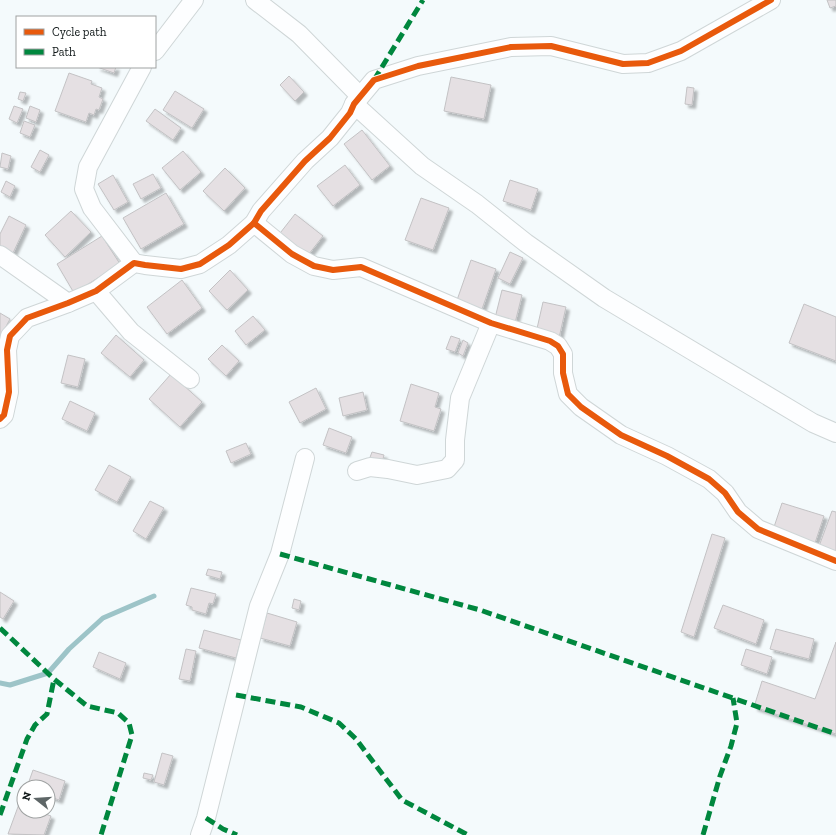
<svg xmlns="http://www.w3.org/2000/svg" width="836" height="835" viewBox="0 0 836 835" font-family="'Zilla Slab',serif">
<defs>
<filter id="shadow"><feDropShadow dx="3.5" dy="3.5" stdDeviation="1" flood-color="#0004"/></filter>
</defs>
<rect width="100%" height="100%" fill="#f4fafc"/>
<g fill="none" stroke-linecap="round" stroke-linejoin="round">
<!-- stream -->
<path stroke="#9dc4c8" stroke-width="5" d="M0 683 10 685 48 673 69 649 103 618 154 596"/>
</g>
<!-- building -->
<g fill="#e5e0e3" stroke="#c3c2c4" filter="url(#shadow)">
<path d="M827 0H836V6L830 8Z"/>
<path d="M97 67H116L114 73Z"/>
<path d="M69 73 92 81 91 84 102 88 99 97 103 99 99 110 96 109 94 115 89 113 86 122 55 111Z"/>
<path d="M289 76 304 92 295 101 280 85Z"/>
<path d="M451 77 491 85 484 119 444 111Z"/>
<path d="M687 87 694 88 692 105 685 104Z"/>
<path d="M175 91 204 109 192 128 163 110Z"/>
<path d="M20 92 26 93 23 101 18 99Z"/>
<path d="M14 106 23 109 17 123 9 119Z"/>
<path d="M30 106 40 110 36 122 26 118Z"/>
<path d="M155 109 181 128 173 140 146 121Z"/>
<path d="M24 121 35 125 30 137 20 133Z"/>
<path d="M362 130 390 166 372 180 344 144Z"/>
<path d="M40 150 49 155 40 172 31 167Z"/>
<path d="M183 151 201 172 180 190 162 168Z"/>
<path d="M2 153 11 156 8 169 0 167Z"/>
<path d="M345 165 360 185 333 206 317 186Z"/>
<path d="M225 168 245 188 224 211 203 191Z"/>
<path d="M153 174 161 188 141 199 133 184Z"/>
<path d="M113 175 128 202 114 210 98 184Z"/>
<path d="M510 180 538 189 531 210 503 201Z"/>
<path d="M6 181 15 186 10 197 1 192Z"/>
<path d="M166 193 184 224 141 249 123 218Z"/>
<path d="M421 198 449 208 433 250 405 240Z"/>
<path d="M71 211 91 232 65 257 45 235Z"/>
<path d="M295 214 323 236 305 259 277 237Z"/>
<path d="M9 216 26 225 13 253 0 247V234Z"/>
<path d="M102 236 120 264 74 293 57 264Z"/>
<path d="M510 252 523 258 510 284 498 278Z"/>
<path d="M471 260 496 269 481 312 456 303Z"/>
<path d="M230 270 248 290 227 310 209 291Z"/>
<path d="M182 280 202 308 167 334 147 307Z"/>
<path d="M502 290 522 295 515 323 495 318Z"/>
<path d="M543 302 566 307 559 338 536 333Z"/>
<path d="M804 304 836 317V361L789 343Z"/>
<path d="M0 313 10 319 0 338Z"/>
<path d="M253 316 265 330 246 345 235 331Z"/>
<path d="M116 335 144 360 130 377 101 353Z"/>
<path d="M451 336 460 339 455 352 446 349Z"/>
<path d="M463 340 468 343 463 356 458 353Z"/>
<path d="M222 345 239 361 226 376 208 359Z"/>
<path d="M68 355 85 359 78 387 61 383Z"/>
<path d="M171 374 202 402 180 427 149 399Z"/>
<path d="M411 384 439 393 435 407 441 409 434 431 400 421Z"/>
<path d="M316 388 326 409 300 423 289 402Z"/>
<path d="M363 392 367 410 343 416 339 398Z"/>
<path d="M70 401 95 413 87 431 62 419Z"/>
<path d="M329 428 352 437 346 453 323 445Z"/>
<path d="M246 443 251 454 231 463 226 451Z"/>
<path d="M372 452 384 455 382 463 369 460Z"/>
<path d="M109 465 131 477 117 502 95 490Z"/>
<path d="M150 501 164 508 146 539 133 531Z"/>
<path d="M782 503 824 516 814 546 772 533Z"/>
<path d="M832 511 836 512V555L818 549Z"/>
<path d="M712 534 725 538 694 637 681 632Z"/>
<path d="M208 569 222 572 220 579 206 575Z"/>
<path d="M191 588 216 594 213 604 209 603 206 614 192 610V607L186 605Z"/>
<path d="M0 592 14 601 3 619 0 617Z"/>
<path d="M294 599 301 601 299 610 292 608Z"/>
<path d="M723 605 764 620 756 644 714 628Z"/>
<path d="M267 613 297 622 290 646 260 638Z"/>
<path d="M776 629 814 639 809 659 770 649Z"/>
<path d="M204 630 241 640 236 658 199 648Z"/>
<path d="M836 642V734L754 707 762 681 815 699Z"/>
<path d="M186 649 196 651 190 681 179 679Z"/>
<path d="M746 649 772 657 767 674 741 665Z"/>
<path d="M99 652 126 663 120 679 93 667Z"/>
<path d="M162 753 173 756 164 785 154 782Z"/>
<path d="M33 770 65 781 59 800 48 796V787H27Z"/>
<path d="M144 773 153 775 151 780 143 778Z"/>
<path d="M19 804 24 806V811H37L51 816 44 835 8 834Z"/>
</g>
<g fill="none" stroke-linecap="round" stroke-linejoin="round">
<defs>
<g id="minor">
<path d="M255 0 299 34 360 96"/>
<path d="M155 51 194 0"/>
<path d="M354 104 422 166 477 204 526 243 604 298 813 423 836 433"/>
<path d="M254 223 292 254 314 266 333 270 361 267 491 323 550 341 558 346 563 354V373L568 394 581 407 621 435 667 456 709 479 725 493 738 512 758 529 836 561"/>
<path d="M0 255 68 303"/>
<path d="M134 263 92 208 84 189 88 167 142 67"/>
<path d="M96 291 131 332 190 379"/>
<path d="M0 419 4 415 9 392 7 350 10 336 27 318 68 303 96 291 134 263 145 265 181 269 200 264 229 245 254 223 261 211 305 161 330 138 350 113 354 104 374 80 418 66 511 47 551 46 623 64 648 63 681 51 771 0"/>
<path d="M357 471 370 467 388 469 417 475 447 469 455 460V440L460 398 491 323"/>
<path d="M200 835 206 818 259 606 280 554 305 458"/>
</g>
</defs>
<!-- minor casing -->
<use href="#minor" stroke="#cfd6d7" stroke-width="20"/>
<!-- minor -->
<use href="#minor" stroke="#fdfeff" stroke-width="18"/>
<!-- quiet -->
<g stroke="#00873e" stroke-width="5" stroke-dasharray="10 5" stroke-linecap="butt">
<path d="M374 80 423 0"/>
<path d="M280 554 480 610 836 734"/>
<path d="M0 628 54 679 87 706 118 713 129 723 132 735 101 835"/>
<path d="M236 695 301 707 339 723 356 739 402 800 468 835"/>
<path d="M0 815 27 739 35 725 47 714 54 679"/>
<path d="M206 818 223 829 237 835"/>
<path d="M703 835 720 776 731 746 737 723 733 698"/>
</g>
<defs>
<g id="cycleway">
<path d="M254 223 292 254 314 266 333 270 361 267 491 323 550 341 558 346 563 354V373L568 394 581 407 621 435 667 456 709 479 725 493 738 512 758 529 836 561"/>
<path d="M0 419 4 415 9 392 7 350 10 336 27 318 68 303 96 291 134 263 145 265 181 269 200 264 229 245 254 223 261 211 305 161 330 138 350 113 354 104 374 80 418 66 511 47 551 46 623 64 648 63 681 51 771 0"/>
</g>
</defs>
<!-- cycleway casing -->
<use href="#cycleway" stroke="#fff" stroke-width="8"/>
<!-- cycleway -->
<use href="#cycleway" stroke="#e8590c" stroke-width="6"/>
</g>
<!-- legend -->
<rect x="16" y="16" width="140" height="52" fill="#ffffff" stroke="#9fa2a2"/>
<rect x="24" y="29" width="20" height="6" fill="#e8590c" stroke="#9fa2a2"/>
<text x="52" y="36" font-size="12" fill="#0e1617">Cycle path</text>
<rect x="24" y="49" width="20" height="6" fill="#00873e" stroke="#9fa2a2"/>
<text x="52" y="56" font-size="12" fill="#0e1617">Path</text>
<!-- north arrow -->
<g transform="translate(36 799) rotate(287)"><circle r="19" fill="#ffffff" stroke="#9fa2a2"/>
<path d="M0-3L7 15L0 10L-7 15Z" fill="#5e6667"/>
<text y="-6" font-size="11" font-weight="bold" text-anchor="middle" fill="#0e1617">N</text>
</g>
</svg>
